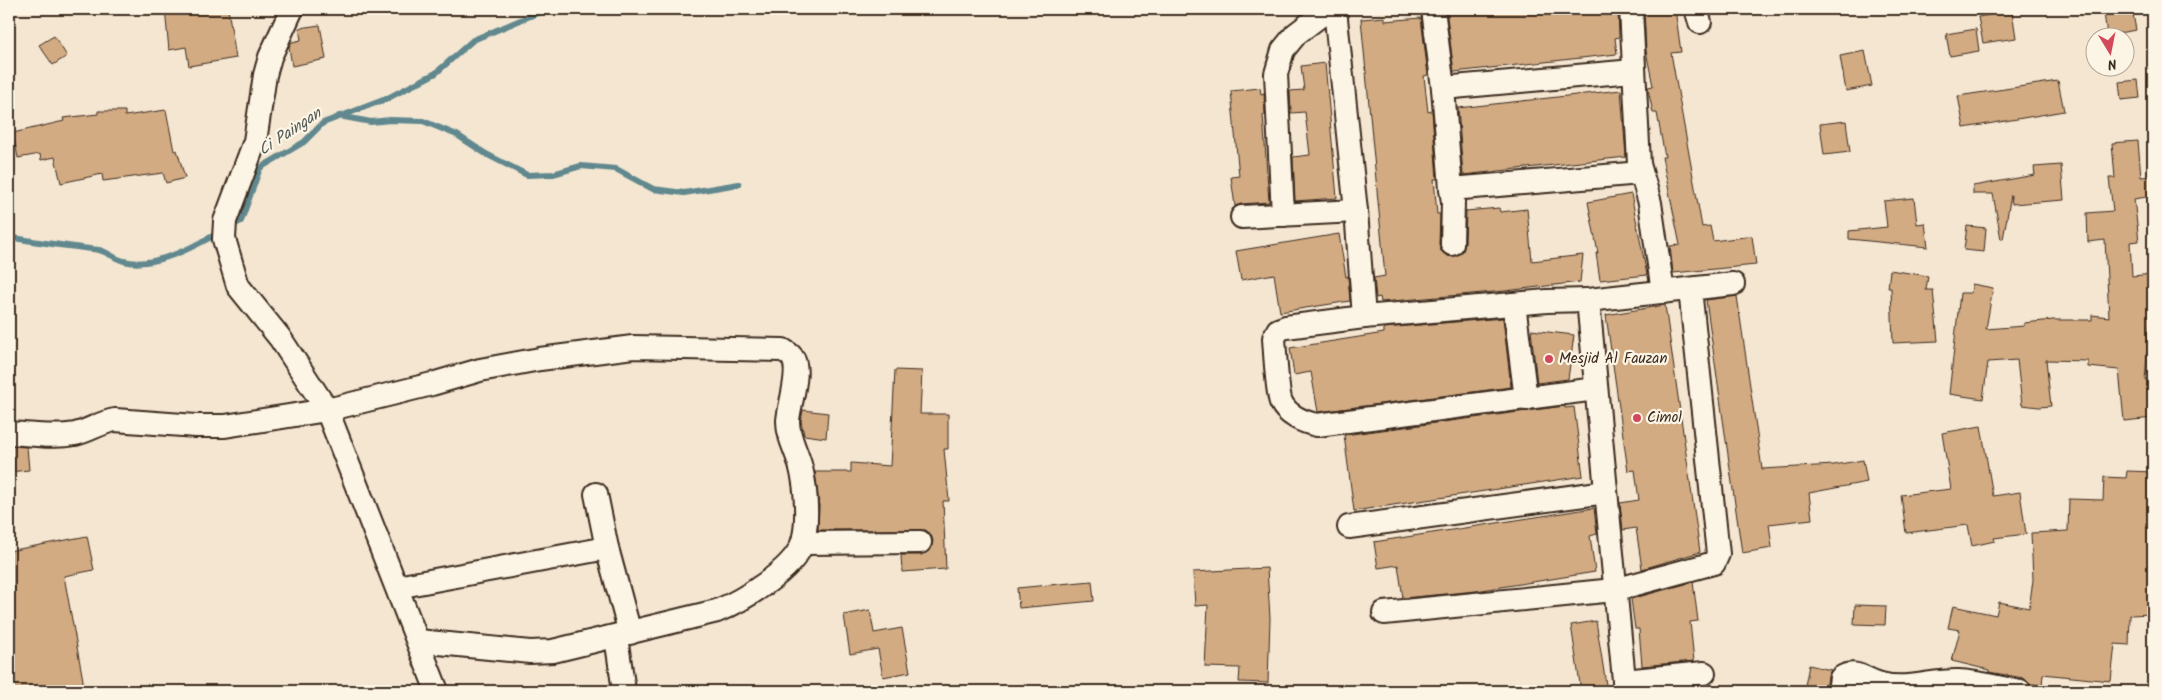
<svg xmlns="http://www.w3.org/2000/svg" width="2162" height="700" viewBox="0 0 2162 700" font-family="Kalam,sans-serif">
<rect width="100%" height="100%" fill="#f4e6d1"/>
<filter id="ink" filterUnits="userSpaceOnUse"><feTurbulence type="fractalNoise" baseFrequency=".02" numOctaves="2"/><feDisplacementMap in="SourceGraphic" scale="10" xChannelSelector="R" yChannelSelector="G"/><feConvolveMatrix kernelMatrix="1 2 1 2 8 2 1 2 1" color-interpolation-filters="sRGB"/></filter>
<g filter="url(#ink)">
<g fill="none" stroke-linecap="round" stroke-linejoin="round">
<!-- stream -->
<g stroke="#61888e" stroke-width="6">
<path d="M339 116 371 122 390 120 423 121 457 135 486 154 527 175 553 174 581 166 616 169 653 189 684 193 739 184"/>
<path d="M229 227 241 221 260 168 304 142 323 123 386 99 436 73 473 40 547 9"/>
<path d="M9 237C39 243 69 246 99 250 108 252 115 259 124 261 154 269 195 246 220 232"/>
</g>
</g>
<!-- building -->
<g fill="#d2ab83" stroke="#3b2a1e">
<path d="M165 9H228L236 58 189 66 186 47 169 50Z"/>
<path d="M1446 9H1618L1619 37 1615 38 1617 54 1454 72Z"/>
<path d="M1644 9H1675L1681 52 1671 53 1702 227 1710 226 1713 241 1752 236 1756 265 1673 273 1670 246 1680 245 1662 157H1665L1657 113H1653L1649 94 1648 87 1653 86 1646 51Z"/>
<path d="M2126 9H2132L2136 30 2107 35 2104 13Z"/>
<path d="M2012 11 2016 38 1983 43 1978 17Z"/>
<path d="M1385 17V21L1421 18 1428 75 1424 76 1428 112 1432 111 1437 179H1434L1437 214H1440L1439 244 1441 251 1446 255 1452 257 1463 251 1465 244 1466 211 1499 208 1500 212 1527 209 1532 261 1583 255 1580 282 1505 291 1381 302 1380 297 1376 298 1374 278 1385 276 1361 19Z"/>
<path d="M320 25 326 59 292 66 289 47 292 42 301 40 299 28Z"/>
<path d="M1976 29 1979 51 1950 56 1946 34Z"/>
<path d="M54 36 67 56 53 65 39 45Z"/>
<path d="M1865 51 1872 86 1846 91 1840 56Z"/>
<path d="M1325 63 1337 198 1295 201 1293 157 1310 155 1305 112 1291 113 1290 91 1304 90 1301 66Z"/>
<path d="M2138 80 2140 98 2121 100 2119 82Z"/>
<path d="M2058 81 2064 111 1964 128 1958 96Z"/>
<path d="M1260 88 1261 94 1264 93 1265 115H1263L1269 202 1241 204 1235 206 1231 177 1239 176 1231 91Z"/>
<path d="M1621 90 1626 157 1463 175 1458 108Z"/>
<path d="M166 110 174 151 177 150 185 178 166 183 163 173 103 181 102 174 61 183 55 157 41 160 40 154 18 158 13 133 64 121 63 118 98 114V111H125V116Z"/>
<path d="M1846 121 1850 152 1824 155 1820 124Z"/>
<path d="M2138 141 2141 177 2153 176V196L2134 199 2139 241 2130 242 2132 276 2153 274V307H2151L2145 380 2149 379 2153 418 2124 421 2119 370 2088 367V361L2046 360 2051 406 2039 407 2022 405 2017 360 1988 362 1983 399 1949 394 1960 293H1971L1972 284 1993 288 1986 329 2024 326V323L2053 320H2092V315L2109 317 2105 240 2088 242 2087 213 2113 211 2109 178H2115L2112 143Z"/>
<path d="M2061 165 2064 200 2012 204 2011 195 2003 239H2001L1993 194H1973V186L2035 175 2034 167Z"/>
<path d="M1631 194 1647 275 1600 280 1596 253H1598L1588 202Z"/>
<path d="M1914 198 1917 224 1925 223 1928 247 1849 239V231L1887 227 1884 201Z"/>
<path d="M1967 226 1986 228 1984 252 1964 250Z"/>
<path d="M1339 234 1346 277 1348 276 1350 301 1280 312 1274 274 1241 280 1236 251Z"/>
<path d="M1890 270 1928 276 1926 290H1933L1938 341 1893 343 1891 288H1888Z"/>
<path d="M1737 296 1762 469 1834 465 1863 460 1867 482 1809 493 1812 519 1769 524 1772 548 1742 553 1706 300Z"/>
<path d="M1665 305 1700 552 1642 569 1636 528 1623 530 1620 503 1639 500 1635 470 1628 471 1606 315Z"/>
<path d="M1503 318 1511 387 1318 412 1311 372 1294 375 1290 348 1384 333V328Z"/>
<path d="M1531 330 1574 335 1568 379 1537 383Z"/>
<path d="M895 370 922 371 920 414H948V449H944L949 501H943L946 569 902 572 901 555H921L931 549 933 541 931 535 926 530H818L819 505 815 472H851V463L890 466Z"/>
<path d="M1565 406V408L1574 407 1583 476 1354 511 1344 435Z"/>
<path d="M803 410 828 413 826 438 804 435 801 421Z"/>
<path d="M1981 426 1993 496 2020 492 2026 534 1994 538 1995 541 1972 546 1968 525 1906 533 1901 495 1951 489 1942 433Z"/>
<path d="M9 446 27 447 29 470 9 472Z"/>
<path d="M2127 471 2153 472V614L2130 615 2129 645 2115 644 2111 681 2043 674 2042 685 2031 684 2023 678 1989 672V670L1952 661 1960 630 1948 628 1953 606 1996 615 1999 602 2029 608 2033 580 2031 533 2068 531 2069 499 2103 500 2104 477 2126 478Z"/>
<path d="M1594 508 1597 534 1590 536 1595 572 1476 591 1403 598 1398 565 1378 568 1374 542Z"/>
<path d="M87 536 94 570 64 576 83 680 81 691H9V551Z"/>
<path d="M1267 568 1270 618 1268 683 1239 682 1240 668 1205 667 1208 605 1195 606 1193 572Z"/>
<path d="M1092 581 1094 601 1019 608 1017 588Z"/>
<path d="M1693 582 1698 621 1690 622 1694 661 1642 666 1639 629H1635L1631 599Z"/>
<path d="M1855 605 1886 606 1885 625 1854 624Z"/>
<path d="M870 610 874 633 902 628 910 672 883 677 878 649 850 654 844 615Z"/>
<path d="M1596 621 1607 691H1581L1571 625Z"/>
<path d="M1809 665 1831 670 1828 676 1826 691H1804Z"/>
<path d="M1696 687 1697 691H1653Z"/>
</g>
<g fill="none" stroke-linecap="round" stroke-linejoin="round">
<defs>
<g id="street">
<path d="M292 9 270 57 265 75 255 141 225 221 224 239 238 286 280 338 327 410 437 691"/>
<path d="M1335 9 1356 211 1364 317"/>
<path d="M1433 9 1443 88 1451 189 1641 173"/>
<path d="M1631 9 1639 164 1650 203 1663 292"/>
<path d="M1696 9 1700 22"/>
<path d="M1443 88 1633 71"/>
<path d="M1451 189 1453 202 1452 244"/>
<path d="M1283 215 1276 74 1283 50 1296 34 1329 9"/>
<path d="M1242 217 1356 211"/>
<path d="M1588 300 1733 284"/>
<path d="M1514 304 1526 399"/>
<path d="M1596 389 1317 425C1303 422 1287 415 1281 402 1277 392 1275 352 1274 338L1278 330 1286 327 1364 317 1547 301 1588 300 1625 691"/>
<path d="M9 433C30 434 54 438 75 434 89 431 101 422 115 420L196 426H225L327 410 432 384 480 370 540 359 633 347 783 350C786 352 790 354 792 357 802 370 789 404 788 421 788 439 797 451 801 468 806 487 809 524 802 544 793 570 742 601 717 611L553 651 530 652 418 641"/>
<path d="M1349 527 1606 492"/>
<path d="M803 543 920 542"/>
<path d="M607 548 630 633"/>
<path d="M397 587 607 548 596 494"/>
<path d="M1384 613 1614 590 1714 563 1718 554 1690 289"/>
<path d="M616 637 624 691"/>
<path d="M1624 681 1704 673"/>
<path d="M1839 691 1841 678C1855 668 1867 681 1881 684 1907 691 1932 680 1958 681 1979 682 1999 688 2020 691"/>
</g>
</defs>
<!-- street casing -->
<use href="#street" stroke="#3b2a1e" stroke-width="26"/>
<!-- street -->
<use href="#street" stroke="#fcf5e5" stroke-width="22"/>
</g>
</g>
<!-- markers -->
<g fill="#d1495b" stroke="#fcf5e5" stroke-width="2">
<circle cx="1549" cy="359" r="5"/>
<circle cx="1637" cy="418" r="5"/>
</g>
<g text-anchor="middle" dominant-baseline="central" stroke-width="4.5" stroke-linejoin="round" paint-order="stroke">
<!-- poi labels -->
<g font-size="15" fill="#3b2a1e" stroke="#fcf5e5" text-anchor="start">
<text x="1559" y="359">Mesjid Al Fauzan</text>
<text x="1647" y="418">Cimol</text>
</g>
<!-- water labels -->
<g font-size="16" font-style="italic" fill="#4e5956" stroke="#fcf5e5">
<text transform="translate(290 132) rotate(-34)">Ci Paingan</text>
</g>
</g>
<!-- margin -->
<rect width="2162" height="700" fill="none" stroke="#fcf5e5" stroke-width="30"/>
<rect x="15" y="15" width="2132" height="670" fill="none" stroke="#3b2a1e" stroke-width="2" filter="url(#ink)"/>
<!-- north arrow -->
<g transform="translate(2110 52) rotate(170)"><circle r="24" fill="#fcf5e5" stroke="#afa495"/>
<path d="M0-4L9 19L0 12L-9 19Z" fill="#d1495b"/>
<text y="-8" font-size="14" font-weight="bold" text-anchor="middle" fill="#3b2a1e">N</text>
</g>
</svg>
